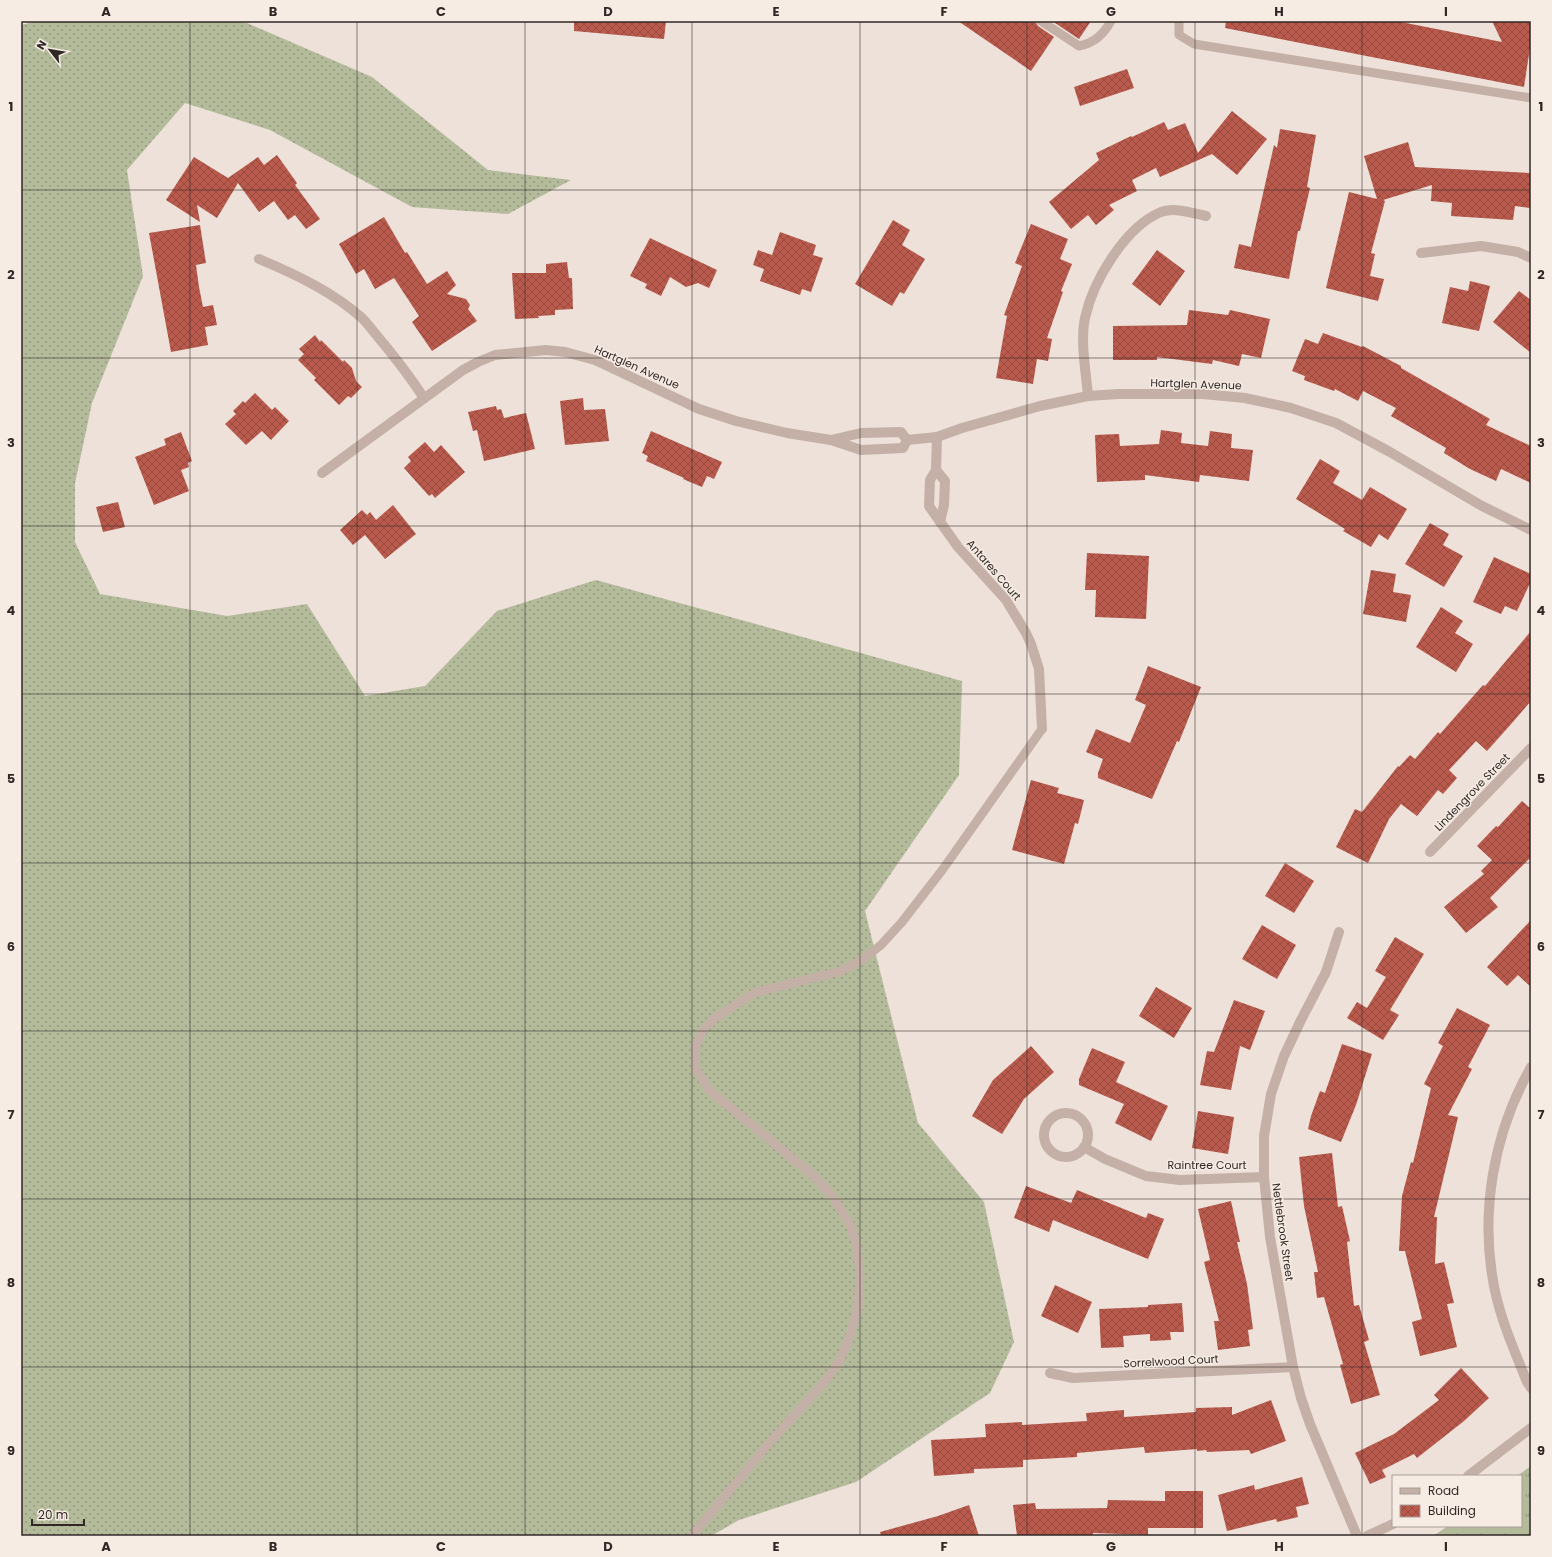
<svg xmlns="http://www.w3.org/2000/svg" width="1552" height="1557" viewBox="0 0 1552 1557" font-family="Poppins,sans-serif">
<defs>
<pattern id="grass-dots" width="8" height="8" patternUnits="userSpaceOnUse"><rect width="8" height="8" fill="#b4bb9b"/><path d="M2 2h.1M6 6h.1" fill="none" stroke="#93987e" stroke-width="1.8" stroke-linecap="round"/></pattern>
<pattern id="park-tufts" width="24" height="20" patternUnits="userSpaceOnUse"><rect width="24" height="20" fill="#b4bb9b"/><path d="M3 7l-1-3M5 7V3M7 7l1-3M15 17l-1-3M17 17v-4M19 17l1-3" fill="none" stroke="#93987e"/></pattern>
<pattern id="building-cross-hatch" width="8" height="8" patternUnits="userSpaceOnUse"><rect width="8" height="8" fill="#b95a4c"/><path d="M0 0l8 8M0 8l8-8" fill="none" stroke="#974a3f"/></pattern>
</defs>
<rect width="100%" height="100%" fill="#eee1d9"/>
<!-- grass -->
<path fill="url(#grass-dots)" d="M37 21H236L247 23 372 77 488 170 571 180 508 214 412 207 270 130 185 103 127 170 143 276 92 403 75 483V542L100 594 227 616 307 604 365 696 425 686 497 611 596 580 962 681 959 775 865 911 918 1123 984 1202 1014 1342 990 1393 856 1482 739 1520 711 1536H43L41 1534 35 1536H21V25Z"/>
<!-- park -->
<path fill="url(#park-tufts)" d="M1531 1466V1536H1433L1448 1526H1521V1476H1517Z"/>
<!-- building -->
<g fill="url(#building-cross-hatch)">
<path d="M574 21H666L664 39 574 31Z"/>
<path d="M958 21H1035L1038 26 1054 37 1031 71Z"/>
<path d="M1052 21H1091L1079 39Z"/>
<path d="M1226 21H1396L1502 42 1492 21H1531V41L1524 87 1225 28Z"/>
<path d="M1127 69 1134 88 1080 106 1074 87Z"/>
<path d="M1232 111 1267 139 1237 175 1212 154 1160 177 1156 168 1132 180 1137 191 1109 205 1114 210 1096 225 1088 215 1071 229 1049 202 1099 160 1096 153 1131 136 1132 137 1164 122 1168 130 1185 123 1198 153Z"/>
<path d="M1280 129 1316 135 1307 187 1310 188 1300 231H1298L1289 279 1234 268 1239 244 1251 247 1274 145 1277 148Z"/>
<path d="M1408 142 1415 167 1531 173V208L1515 206 1513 220 1451 216 1452 203 1431 201 1432 185 1383 200 1385 201 1371 253 1375 254 1370 276 1384 279 1378 301 1326 288 1349 192 1377 199 1364 156Z"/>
<path d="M277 155 297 183 295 185 320 219 306 229 295 215 288 220 274 201 259 212 238 183 217 218 197 205 200 222 166 200 194 157 228 178 258 157 264 165Z"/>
<path d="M384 217 405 253 407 252 427 284 447 271 456 285 447 294 466 299 470 305 468 309 477 321 432 351 412 322 419 316 394 278 375 289 364 269 356 274 339 244Z"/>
<path d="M893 220 910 230 902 245 925 259 904 294 900 292 892 306 855 284Z"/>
<path d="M1031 224 1068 239 1060 259 1072 264 1061 291 1063 292 1047 338 1052 339 1048 361 1037 359 1033 384 996 378 1007 316 1004 315 1022 266 1015 263Z"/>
<path d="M200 225 206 263 196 265 199 287 203 307 213 305 217 325 205 327 208 345 171 352 149 233Z"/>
<path d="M780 232 816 245 813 255 823 258 811 292 802 289 800 295 760 281 764 269 753 265 758 250 772 255Z"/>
<path d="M650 238 717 270 709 288 698 283 686 287 670 277 661 296 645 288 647 284 630 276Z"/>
<path d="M1157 250 1185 271 1160 306 1132 284Z"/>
<path d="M567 262 569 278H572L573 309 555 310V315L538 316 539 318 515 319 512 273H546V264Z"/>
<path d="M1470 281 1490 286 1479 331 1442 323 1450 287 1468 291Z"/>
<path d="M1519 291 1531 300V353L1493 322Z"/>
<path d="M1189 310 1228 315 1230 310 1270 319 1261 358 1242 354 1239 366 1213 360 1212 364 1157 357V360H1113V326L1187 325Z"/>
<path d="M1323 333 1362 347 1363 346 1401 366V368L1490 419 1486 425 1531 446V483L1501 469 1496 481 1470 469 1444 453 1446 448 1391 416 1396 408 1363 391 1358 401 1335 389 1334 391 1304 380 1305 376 1292 371 1305 339 1318 344Z"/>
<path d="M315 335 320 342 321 340 343 362 344 360 352 368 356 381 362 387 351 398 348 396 339 405 314 380 316 378 298 360 304 354 299 349Z"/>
<path d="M255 393 272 410 275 407 289 421 271 440 262 431 246 445 225 424 236 414 233 411 243 401 245 403Z"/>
<path d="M583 398 584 410 605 409 609 441 565 445 560 401Z"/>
<path d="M496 406 497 410 501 409 504 418 526 413 535 449 484 461 477 430 473 431 468 412Z"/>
<path d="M1161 430 1182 433 1181 443 1208 446 1210 431 1232 434 1231 448 1253 450 1249 481 1200 475 1199 482 1145 475V480L1097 482 1095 435 1119 434 1120 446 1159 444Z"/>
<path d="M651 431 722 462 714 479 707 476 702 487 683 479 684 478 646 461 648 456 642 453Z"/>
<path d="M181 432 192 461 188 463 189 467 181 470 189 491 154 505 135 457 166 445 164 439Z"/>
<path d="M425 442 434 452 441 445 465 472 435 498 432 494 429 496 404 468 411 461 408 457Z"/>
<path d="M1320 459 1340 471 1333 483 1362 500 1370 487 1407 509 1388 540 1379 534 1371 547 1343 531 1345 529 1296 499Z"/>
<path d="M118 502 125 527 103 532 96 507Z"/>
<path d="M393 505 416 534 385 559 365 535 353 545 340 530 362 510 367 515 370 512 376 520Z"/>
<path d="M1430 523 1449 534 1443 545 1463 556 1444 587 1405 564Z"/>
<path d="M1087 553 1149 556 1146 619 1095 617 1096 590H1085Z"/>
<path d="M1494 557 1531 574V581L1517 611 1505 606 1501 614 1473 602Z"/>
<path d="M1371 570 1396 574 1393 592 1411 595 1406 622 1363 614Z"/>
<path d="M1441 607 1463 621 1455 633 1473 644 1456 672 1416 647Z"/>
<path d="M1531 631V701L1512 723 1487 751 1476 741 1449 770 1457 778 1443 794 1438 790 1417 816 1401 804 1389 819 1368 863 1336 847 1355 809 1362 812 1398 766 1399 767 1410 755 1415 759 1438 732 1440 734 1483 685 1485 686Z"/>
<path d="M1148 666 1201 687 1179 742 1177 741 1152 799 1098 778V773L1103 759 1086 752 1096 729 1130 743 1146 705 1135 700Z"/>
<path d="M1031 780 1059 788 1057 793 1084 800 1078 824 1075 823 1064 864 1012 850Z"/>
<path d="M1522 801 1531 809V857L1490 898 1498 907 1466 933 1444 907 1484 874 1481 871 1492 860 1477 846 1496 826 1498 827Z"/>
<path d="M1285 863 1314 881 1294 913 1265 896Z"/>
<path d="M1531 920V987L1518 975 1507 986 1487 967Z"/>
<path d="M1262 925 1296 945 1277 979 1242 959Z"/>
<path d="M1395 937 1424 954 1390 1010 1399 1015 1383 1040 1347 1018 1357 1002 1367 1008 1386 977 1375 971Z"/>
<path d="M1156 987 1192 1008 1174 1038 1139 1016Z"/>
<path d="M1234 1000 1265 1011 1250 1050 1240 1046 1231 1090 1200 1085 1207 1051 1214 1052Z"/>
<path d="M1457 1008 1490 1025 1468 1067 1472 1069 1448 1115 1458 1117 1434 1217H1437L1435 1264 1444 1262 1454 1303 1447 1304 1457 1347 1420 1356 1412 1322 1422 1319 1405 1251H1399L1402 1196 1411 1162 1413 1163 1431 1088 1424 1084 1443 1046 1438 1043Z"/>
<path d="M1342 1044 1372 1054 1356 1105 1341 1142 1308 1129 1311 1116 1320 1091 1325 1093Z"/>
<path d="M1031 1046 1054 1072 1024 1099 1002 1134 972 1116 993 1080Z"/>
<path d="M1092 1048 1125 1062 1116 1082 1168 1106 1151 1141 1115 1123 1124 1104 1079 1085V1079Z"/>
<path d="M1198 1111 1234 1117 1228 1154 1192 1148Z"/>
<path d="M1332 1153 1338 1207 1342 1206 1350 1241 1347 1242 1354 1306 1359 1305 1369 1340 1364 1342 1380 1395 1351 1404 1340 1365 1343 1364 1324 1297 1317 1298 1314 1272H1318L1304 1206 1299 1157Z"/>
<path d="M1026 1186 1071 1203 1077 1190 1146 1218 1148 1213 1164 1219 1148 1259 1053 1220 1049 1232 1014 1218Z"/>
<path d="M1231 1201 1240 1242H1237L1247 1284 1253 1329 1248 1330 1250 1346 1218 1350 1214 1321H1219L1204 1262 1210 1260 1198 1209Z"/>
<path d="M1055 1285 1092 1302 1078 1333 1041 1316Z"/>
<path d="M1182 1303 1184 1332H1170L1171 1340 1150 1341V1334L1123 1336 1124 1347 1101 1348 1099 1309 1148 1307V1305Z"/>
<path d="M1461 1368 1489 1398 1464 1421 1417 1458 1414 1454 1382 1470 1386 1477 1370 1484 1355 1453 1394 1434 1439 1400 1434 1395Z"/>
<path d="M1271 1400 1286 1441 1251 1454 1249 1450 1207 1452 1206 1450 1197 1451V1449L1145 1453 1144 1447 1077 1453V1457L1023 1460V1467L974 1469V1473L934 1476 931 1440 986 1437 985 1424 1022 1422V1425L1087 1421 1086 1413 1124 1410V1417L1196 1412V1408L1232 1407V1415Z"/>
<path d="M1302 1477 1309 1504 1296 1507 1298 1517 1277 1522 1276 1519 1227 1531 1218 1495 1254 1485 1255 1490Z"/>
<path d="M1165 1491H1203V1528H1148V1535L1093 1533V1536H1017L1013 1505 1035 1503 1036 1509 1107 1508 1108 1500 1165 1501Z"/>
<path d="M969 1505 979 1536H881L880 1532 938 1516Z"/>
</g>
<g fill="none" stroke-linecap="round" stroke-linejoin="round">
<!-- lane -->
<g stroke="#c4b0a6" stroke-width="9">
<path d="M1041 21 1079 46C1094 43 1103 35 1111 21"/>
<path d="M1179 21V35L1194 44 1531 98"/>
<path d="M692 1536 770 1442 827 1379 840 1360 850 1336 858 1308 860 1274 857 1248 851 1226 833 1197 814 1176 709 1090 696 1069 695 1048 703 1030 715 1018 756 992 841 971 862 960 881 945 902 922 943 869 1042 729"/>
</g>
<!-- street -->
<g stroke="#c4b0a6" stroke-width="10">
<path d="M1421 253 1481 246 1518 252 1531 258"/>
<path d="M259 259C295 274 333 292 362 318 368 324 373 331 378 337 395 357 410 377 424 398"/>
<path d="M1088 396C1086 372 1080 341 1085 318 1093 281 1125 227 1161 212 1175 207 1192 213 1206 216"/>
<path d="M937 437 936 470 930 480 929 506 958 547 1006 600 1026 633 1031 644 1039 669 1042 729"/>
<path d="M831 440 861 433 901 432 907 440"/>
<path d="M907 440 937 437 962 428 1040 406 1088 396 1118 394H1203L1245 398 1291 408 1336 423 1390 452 1482 506 1531 530"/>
<path d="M936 470 945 481 944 505 940 522"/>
<path d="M322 473 463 370 478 362 495 355 546 350 565 352 595 360 699 409 736 421 787 433 831 440 861 450 903 448 907 440"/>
<path d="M1430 852 1531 748"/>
<path d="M1339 932 1326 972 1301 1020 1284 1056 1271 1094 1264 1136V1177L1270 1237 1293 1367 1301 1398 1310 1424 1357 1536"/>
<path d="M1531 1067C1493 1134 1479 1215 1495 1291 1502 1323 1515 1352 1527 1382L1531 1388"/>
<circle cx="1066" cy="1135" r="22"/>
<path d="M1084 1147 1105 1159 1146 1176 1180 1180 1264 1177"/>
<path d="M1050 1373 1073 1378 1293 1367"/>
<path d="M1468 1476 1531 1428"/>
<path d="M1367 1536 1393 1524"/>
</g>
</g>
<!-- grid -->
<path fill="none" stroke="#312826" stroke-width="1" stroke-opacity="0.55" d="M190 21V1536M357 21V1536M525 21V1536M692 21V1536M860 21V1536M1027 21V1536M1195 21V1536M1362 21V1536M21 190H1531M21 358H1531M21 526H1531M21 694H1531M21 863H1531M21 1031H1531M21 1199H1531M21 1367H1531"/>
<g text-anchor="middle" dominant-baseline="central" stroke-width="3" stroke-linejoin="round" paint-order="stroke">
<!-- street labels -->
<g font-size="11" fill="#312826" stroke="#f6ece4">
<text transform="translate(637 367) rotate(24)">Hartglen Avenue</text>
<text transform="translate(1196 384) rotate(2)">Hartglen Avenue</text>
<text transform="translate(994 570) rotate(49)">Antares Court</text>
<text transform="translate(1472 792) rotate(-46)">Lindengrove Street</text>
<text x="1207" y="1165">Raintree Court</text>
<text transform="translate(1283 1232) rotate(82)">Nettlebrook Street</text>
<text transform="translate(1171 1361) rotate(-3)">Sorrelwood Court</text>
</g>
</g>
<!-- border -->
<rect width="1552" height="1557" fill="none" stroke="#f6ece4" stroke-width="44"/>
<!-- legend -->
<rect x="1392" y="1475" width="130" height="52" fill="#f6ece4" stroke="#a79e98"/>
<rect x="1400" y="1488" width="20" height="6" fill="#c4b0a6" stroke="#a79e98"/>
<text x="1428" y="1495" font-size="12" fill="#312826">Road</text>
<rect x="1400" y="1505" width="20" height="12" fill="url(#building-cross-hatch)" stroke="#a79e98"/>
<text x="1428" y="1515" font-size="12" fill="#312826">Building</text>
<!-- north arrow -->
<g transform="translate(50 50) rotate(301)" stroke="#f6ece4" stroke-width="3" paint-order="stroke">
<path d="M0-3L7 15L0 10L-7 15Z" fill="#312826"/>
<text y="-6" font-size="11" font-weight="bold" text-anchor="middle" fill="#312826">N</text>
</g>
<!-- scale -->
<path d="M32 1519v6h52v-6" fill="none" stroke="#312826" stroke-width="2"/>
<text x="38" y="1519" font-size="12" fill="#312826" stroke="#f6ece4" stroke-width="3" paint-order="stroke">20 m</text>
<rect x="22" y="22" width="1508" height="1513" fill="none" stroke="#312826" stroke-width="1.5"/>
<g font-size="13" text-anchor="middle" font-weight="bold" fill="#312826">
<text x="106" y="16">A</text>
<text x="273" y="16">B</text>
<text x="441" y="16">C</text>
<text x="608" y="16">D</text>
<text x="776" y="16">E</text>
<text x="944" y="16">F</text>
<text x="1111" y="16">G</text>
<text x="1279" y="16">H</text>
<text x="1446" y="16">I</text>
<text x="11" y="111">1</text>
<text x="1541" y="111">1</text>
<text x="11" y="279">2</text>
<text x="1541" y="279">2</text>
<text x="11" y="447">3</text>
<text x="1541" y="447">3</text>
<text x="11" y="615">4</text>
<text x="1541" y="615">4</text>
<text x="11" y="783">5</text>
<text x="1541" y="783">5</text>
<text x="11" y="951">6</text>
<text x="1541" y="951">6</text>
<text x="11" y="1119">7</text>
<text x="1541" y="1119">7</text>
<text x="11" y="1287">8</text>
<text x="1541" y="1287">8</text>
<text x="11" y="1455">9</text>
<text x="1541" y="1455">9</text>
<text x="106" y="1551">A</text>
<text x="273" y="1551">B</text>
<text x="441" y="1551">C</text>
<text x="608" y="1551">D</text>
<text x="776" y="1551">E</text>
<text x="944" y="1551">F</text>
<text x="1111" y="1551">G</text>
<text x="1279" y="1551">H</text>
<text x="1446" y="1551">I</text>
</g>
</svg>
